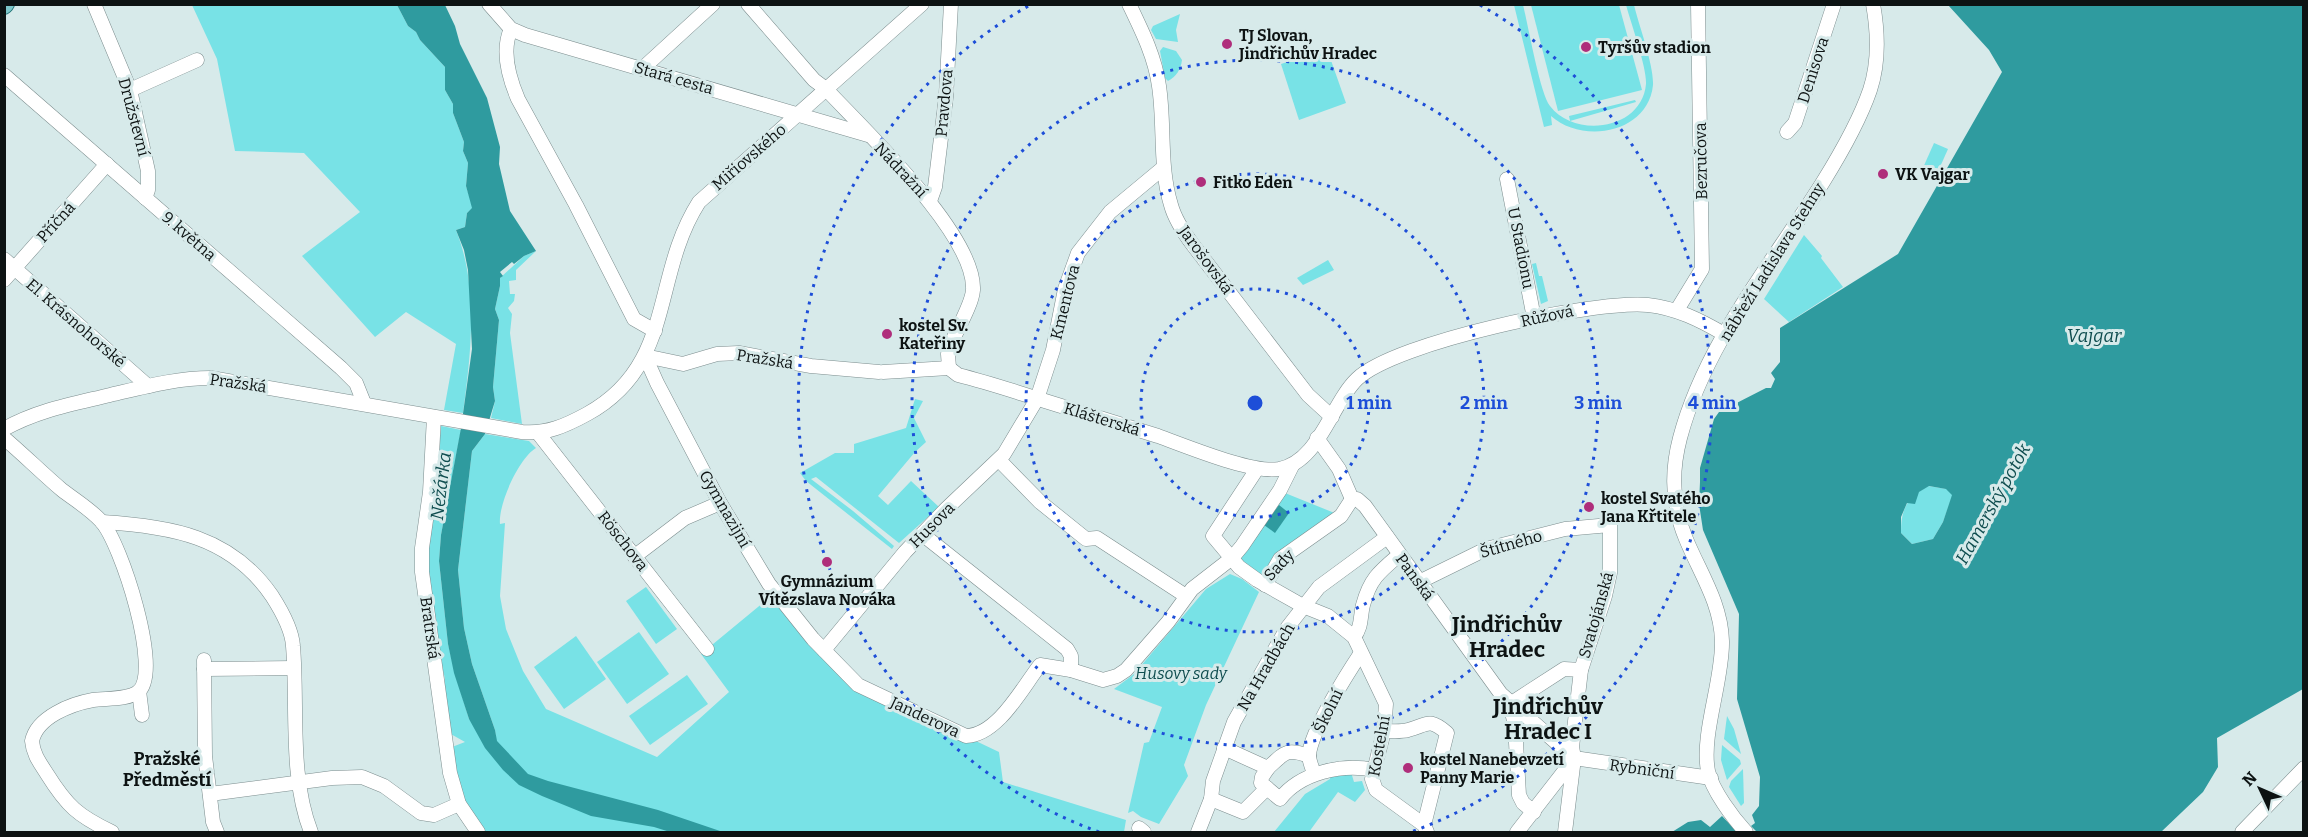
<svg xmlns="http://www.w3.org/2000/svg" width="2308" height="837" viewBox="0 0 2308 837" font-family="Bitter,serif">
<rect width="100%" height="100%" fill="#d7eaea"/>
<!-- green -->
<g fill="#78e2e6">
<path d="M192 5H397L408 26 416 32 420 40 445 67V90L453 104V113L464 142 463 151 468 163 466 186 473 208 467 213 465 227 456 230C479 288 471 353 463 413L444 410 456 344 406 312 375 337 302 256 360 212 304 153 235 151 217 59Z"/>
<path d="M1514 5H1523C1528 24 1540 94 1550 106 1575 139 1642 130 1646 84 1647 68 1631 23 1626 5H1634C1639 26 1654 65 1653 85 1648 134 1582 144 1551 116L1552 125 1544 127Z"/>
<path d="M1531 5H1619L1642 90 1558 111Z"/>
<path d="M1180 14 1176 30 1178 42 1156 39 1151 30 1153 26Z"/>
<path d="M1163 47 1176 51 1182 60C1181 69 1176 77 1168 81L1165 78 1160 51Z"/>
<path d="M1327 49 1346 103 1299 120 1281 64Z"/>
<path d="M1635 100 1636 102 1570 121 1569 116Z"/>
<path d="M1934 143 1948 149 1936 176 1922 170Z"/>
<path d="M1804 235 1822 256 1821 258 1843 287 1789 322 1764 299Z"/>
<path d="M536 251 516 270V280L509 281 510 294H515L514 301 508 308 512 314 510 333 522 424 491 418 495 401 493 387 499 320 495 309 500 286V278L524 256Z"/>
<path d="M1328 260 1334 270 1303 285 1297 278Z"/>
<path d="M1536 263 1539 276H1542L1548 301 1541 304 1532 264Z"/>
<path d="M915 399 923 401 914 418 926 442 915 452 878 496 888 505 911 481 939 507 899 543 816 477 811 479 853 511 894 546 892 549 806 481 800 473 835 453H854V444L906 428Z"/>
<path d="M441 426 461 430 441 535 439 561 448 644 455 673 469 719 496 741 495 730 472 664 464 628 458 570 472 451 485 434 529 441 536 448C519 458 498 504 500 524L505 523 500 596 506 629 523 671 546 709 657 757 729 692 701 654 776 592 858 685 999 752 1003 782 1126 820 1124 832H484L459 791 452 747 465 742 449 733 443 685 445 679C433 628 425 575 430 522H433Z"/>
<path d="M1928 486 1947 489 1953 494 1943 522 1933 539 1912 544 1901 533C1901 508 1907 498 1928 486Z"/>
<path d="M1285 493 1337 514 1301 541 1294 540 1282 549 1283 554 1265 577 1240 563 1239 555Z"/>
<path d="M1230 574 1242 579 1259 592 1206 705 1184 765 1188 776 1159 824 1141 817 1133 811 1128 813 1144 743 1149 742 1162 707 1114 689 1134 674 1206 589Z"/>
<path d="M646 587 677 629 656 644 626 601Z"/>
<path d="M639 632 669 674 627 704 597 662Z"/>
<path d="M576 636 606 679 564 709 534 667Z"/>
<path d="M687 675 708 704 650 745 629 716Z"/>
<path d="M1727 716 1734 729 1741 754 1724 739Z"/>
<path d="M1722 745 1740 760 1741 764 1727 780 1721 760Z"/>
<path d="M1743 769 1744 803 1741 806 1729 787 1731 781Z"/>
<path d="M1351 772 1354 782 1362 781 1365 790 1355 802 1338 792 1309 832H1274L1305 794 1330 779V776Z"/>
</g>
<!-- water -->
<g fill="#2f9b9f" fill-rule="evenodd">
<path d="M397 5H445L455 26 460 44 487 98 500 147 499 164 510 211 536 251 524 256 514 264 512 262 500 272 503 276 500 278V286L495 309 499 320 493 387 495 401 485 434 472 451 458 570 464 628 472 664 495 730 497 741 528 774 548 781 658 810 723 832H670L654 827 591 816 542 796 519 785 503 770 485 748 469 719 454 673 448 644 439 561 441 535 461 428 472 349 468 270 464 250 456 230 465 227 467 213 472 208 466 186 468 163 463 151 464 142 453 113V104L445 90V67L420 40 416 32 408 26Z"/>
<path d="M1948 5H2303V689L2217 738 2218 767 2203 792 2161 832H1757L1751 826 1755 823 1752 815 1759 806 1760 777 1737 699 1739 614 1703 530 1699 504 1700 482V468L1714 419 1719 412 1766 388H1771L1775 379 1771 373 1780 362V328L1898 254 2002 72 1989 50ZM1929 486 1946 489 1952 495 1943 522 1933 539 1912 544 1901 533V517L1907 503 1915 504 1919 492Z"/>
<path d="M1279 505 1289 513 1275 533 1264 525Z"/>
<path d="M1722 816 1737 832H1672L1688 822 1701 820 1710 827Z"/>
</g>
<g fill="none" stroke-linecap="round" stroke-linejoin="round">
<defs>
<g id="minor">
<path d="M94 4 130 90 148 171V190L145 198"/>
<path d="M489 4 511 29 525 35 868 135"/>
<path d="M748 4 814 80 826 89C864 130 976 235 973 290 972 305 956 331 950 346L948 354 949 368"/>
<path d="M1129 4C1142 31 1155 57 1159 86 1165 126 1159 166 1171 205 1175 220 1184 233 1193 245L1308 395 1332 417"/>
<path d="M511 29C501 51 509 78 518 99L576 205 634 319 655 331"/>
<path d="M642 69 713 4"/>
<path d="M4 75 341 368 356 383 364 403"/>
<path d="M130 90 197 60"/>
<path d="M1787 132 1795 123 1834 4"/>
<path d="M1507 179 1534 318"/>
<path d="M930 201 935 187 946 97 951 4"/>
<path d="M4 259 148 386"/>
<path d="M4 280 107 164"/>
<path d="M1677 310 1702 269 1698 4"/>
<path d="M645 356 657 383 720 503 769 584 813 639 858 685 966 736C998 735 1022 688 1040 665L1071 670 1103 680 1117 676 1126 670 1168 622 1192 589 1232 558 1242 546 1280 490 1292 466"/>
<path d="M645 356 683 364 717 354 739 353 811 366 879 372"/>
<path d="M949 368 958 375C987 382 1016 392 1045 401 1083 413 1120 424 1158 436 1186 446 1253 474 1279 469 1319 462 1331 404 1357 379 1395 342 1594 300 1648 305 1676 308 1700 320 1724 334"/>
<path d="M883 372 949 368"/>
<path d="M434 417 430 492 422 548V572L450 773 459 804 478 832"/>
<path d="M4 429C38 410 73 404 110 395 144 387 176 378 211 378L522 432C547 434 565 426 587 414 676 365 651 277 699 202L922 4"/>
<path d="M538 433 707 649"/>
<path d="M4 438C24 455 42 473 62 490 75 500 90 509 101 521 121 542 163 673 138 692 127 700 106 698 93 700 71 704 37 717 32 741 33 754 40 763 47 774 67 806 78 816 112 832"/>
<path d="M1317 438 1339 469 1352 499"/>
<path d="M999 460 1040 502 1086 539 1097 538 1186 596"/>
<path d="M1257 469 1213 536 1239 567 1257 580 1303 606 1328 616 1354 637 1386 704 1384 731 1372 779 1376 790 1424 825 1427 832"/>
<path d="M1352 499H1357L1365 506 1501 694 1574 758 1711 778"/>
<path d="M102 522C170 526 231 536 272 596 281 610 292 629 293 646 298 706 289 776 311 832"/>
<path d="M922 534 1067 649 1071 656V670"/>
<path d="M635 556 685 518 720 503"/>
<path d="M1419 582 1486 549 1565 529 1610 525V573L1605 596 1581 670 1572 747 1574 758 1565 832"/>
<path d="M1265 585 1280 559 1341 516 1352 499"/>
<path d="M1354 637C1362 627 1360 617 1363 605 1370 579 1379 572 1399 555"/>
<path d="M824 650 905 552 946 509 1004 454 1037 399 1053 350 1065 289 1078 253 1110 212 1163 168"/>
<path d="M204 660 205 756 213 822 217 832"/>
<path d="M204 669 293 668"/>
<path d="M139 691 142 715"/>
<path d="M1510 704 1515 725 1519 795 1523 803 1534 812"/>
<path d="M1510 704 1564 669 1581 670"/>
<path d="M1384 731C1392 731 1401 732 1408 730 1428 725 1428 717 1447 733L1424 825"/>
<path d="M1224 748 1268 768 1262 777 1261 783 1280 799C1300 773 1342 763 1374 770"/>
<path d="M1268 768C1285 752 1287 748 1309 756"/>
<path d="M1314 773C1312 768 1309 760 1309 755 1311 731 1347 674 1361 653"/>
<path d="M210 794 332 778 362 777 384 786 421 813 434 815 459 804"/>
<path d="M1211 799 1243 812 1267 788"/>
<path d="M1139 828 1144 832"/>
<path d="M1198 832 1211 799 1213 781 1234 722 1287 628 1319 587 1387 537"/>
<path d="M1517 832 1573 760"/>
<path d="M1746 832C1733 818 1712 790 1708 771 1701 734 1723 680 1722 641 1721 603 1700 573 1686 539 1672 506 1671 472 1680 438 1705 343 1772 264 1823 182 1841 153 1859 122 1870 90 1879 63 1878 32 1873 4"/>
<path d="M2242 832 2304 768"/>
</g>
<path id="major" d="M4 6 6 4"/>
</defs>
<!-- minor casing -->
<use href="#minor" stroke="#7c8d8e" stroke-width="15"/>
<!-- major casing -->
<use href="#major" stroke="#1d7073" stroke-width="18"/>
<!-- minor -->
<use href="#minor" stroke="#fff" stroke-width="14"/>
<!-- major -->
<use href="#major" stroke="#7dc7ca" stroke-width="16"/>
</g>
<!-- distance rings -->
<g fill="none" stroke="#1d4ed8" stroke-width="3" stroke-dasharray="3 6">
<circle cx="1255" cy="403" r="114"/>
<circle cx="1255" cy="403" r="229"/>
<circle cx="1255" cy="403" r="343"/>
<path d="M1099 832A457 457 0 0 1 1030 5M1480 5A457 457 0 0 1 1411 832"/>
</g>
<!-- markers -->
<g fill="#af2e7b" stroke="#d7eaea" stroke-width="2">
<circle cx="1227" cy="44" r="6"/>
<circle cx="1586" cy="47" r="6"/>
<circle cx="1883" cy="174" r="6"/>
<circle cx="1201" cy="182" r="6"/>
<circle cx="887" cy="334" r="6"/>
<circle cx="1589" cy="507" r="6"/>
<circle cx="827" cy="562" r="6"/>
<circle cx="1408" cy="768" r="6"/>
</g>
<g text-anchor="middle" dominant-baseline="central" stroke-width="6" stroke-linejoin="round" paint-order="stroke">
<!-- poi labels -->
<g font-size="16" font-weight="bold" fill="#0d1313" stroke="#d7eaea" text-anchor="start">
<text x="1239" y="35">TJ Slovan,<tspan x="1239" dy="18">Jindřichův Hradec</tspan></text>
<text x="1598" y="47">Tyršův stadion</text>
<text x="1895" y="174">VK Vajgar</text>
<text x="1213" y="182">Fitko Eden</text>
<text x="899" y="325">kostel Sv.<tspan x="899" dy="18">Kateřiny</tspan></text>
<text x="1601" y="498">kostel Svatého<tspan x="1601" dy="18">Jana Křtitele</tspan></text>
<text x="827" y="581" text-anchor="middle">Gymnázium<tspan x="827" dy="18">Vítězslava Nováka</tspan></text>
<text x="1420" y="759">kostel Nanebevzetí<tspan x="1420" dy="18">Panny Marie</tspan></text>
</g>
<!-- street labels -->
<g font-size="16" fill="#0d1313" stroke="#d7eaea">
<text transform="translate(1813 70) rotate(-72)">Denisova</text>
<text transform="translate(674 78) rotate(16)">Stará cesta</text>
<text transform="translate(944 103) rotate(-85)">Pravdova</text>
<text transform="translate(134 117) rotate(75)">Družstevní</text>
<text transform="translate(749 157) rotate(-41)">Miřiovského</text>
<text transform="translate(1701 161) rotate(-91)">Bezručova</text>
<text transform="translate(901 170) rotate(47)">Nádražní</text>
<text transform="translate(56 222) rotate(-48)">Příčná</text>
<text transform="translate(189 236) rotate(41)">9. května</text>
<text transform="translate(1521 248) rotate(79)">U Stadionu</text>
<text transform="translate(1206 260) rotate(54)">Jarošovská</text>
<text transform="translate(1772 262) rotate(-58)">nábřeží Ladislava Stehny</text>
<text transform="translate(1065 302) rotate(-76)">Kmentova</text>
<text transform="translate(1547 316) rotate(-12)">Růžová</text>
<text transform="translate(76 323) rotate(41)">El. Krásnohorské</text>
<text transform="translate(765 359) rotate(9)">Pražská</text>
<text transform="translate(238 383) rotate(8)">Pražská</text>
<text transform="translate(1102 419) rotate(17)">Klášterská</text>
<text transform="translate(725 509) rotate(60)">Gymnazijní</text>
<text transform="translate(932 525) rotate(-45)">Husova</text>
<text transform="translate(623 541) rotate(52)">Röschova</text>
<text transform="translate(1511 544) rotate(-16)">Štítného</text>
<text transform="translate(1279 565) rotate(-47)">Sady</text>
<text transform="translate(1415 577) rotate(54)">Panská</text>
<text transform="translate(1596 615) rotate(-74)">Svatojánská</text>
<text transform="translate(430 628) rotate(82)">Bratrská</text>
<text transform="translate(1266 667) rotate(-60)">Na Hradbách</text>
<text transform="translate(1328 711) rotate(-64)">Školní</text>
<text transform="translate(925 717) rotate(25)">Janderova</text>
<text transform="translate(1379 746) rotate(-80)">Kostelní</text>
<text transform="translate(1642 769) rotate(8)">Rybniční</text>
</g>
<!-- park labels -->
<g font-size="16" font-style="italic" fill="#0f4d4f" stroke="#d7eaea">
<text x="1181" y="673">Husovy sady</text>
</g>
<!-- water labels -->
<g font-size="18" font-style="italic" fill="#0f4d4f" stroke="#d7eaea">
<text x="2094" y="336">Vajgar</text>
<text transform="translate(441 486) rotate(-83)">Nežárka</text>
<text transform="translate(1993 504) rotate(-61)">Hamerský potok</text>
</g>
<!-- neighbourhood labels -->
<g font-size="18" font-weight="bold" fill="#0d1313" stroke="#d7eaea">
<text x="167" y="759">Pražské<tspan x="167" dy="21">Předměstí</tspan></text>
</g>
<!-- district labels -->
<g font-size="22" font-weight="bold" fill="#0d1313" stroke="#d7eaea">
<text x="1507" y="624">Jindřichův<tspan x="1507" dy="25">Hradec</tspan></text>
<text x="1548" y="706">Jindřichův<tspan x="1548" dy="25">Hradec I</tspan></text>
</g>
</g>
<circle cx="1255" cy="403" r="9" fill="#1d4ed8" stroke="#d7eaea" stroke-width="3"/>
<g font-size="18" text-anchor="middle" font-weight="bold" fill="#1d4ed8" stroke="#d7eaea" stroke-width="6" stroke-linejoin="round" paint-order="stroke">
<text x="1369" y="409">1 min</text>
<text x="1484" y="409">2 min</text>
<text x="1598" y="409">3 min</text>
<text x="1712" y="409">4 min</text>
</g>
<!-- border -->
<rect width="2308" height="837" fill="none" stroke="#0d1313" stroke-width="12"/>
<!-- north arrow -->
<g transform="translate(2260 789) rotate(314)" stroke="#d7eaea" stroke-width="4.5" paint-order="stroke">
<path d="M0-4.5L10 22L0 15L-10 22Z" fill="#0d1313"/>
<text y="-9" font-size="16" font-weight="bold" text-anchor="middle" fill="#0d1313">N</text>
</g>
</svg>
